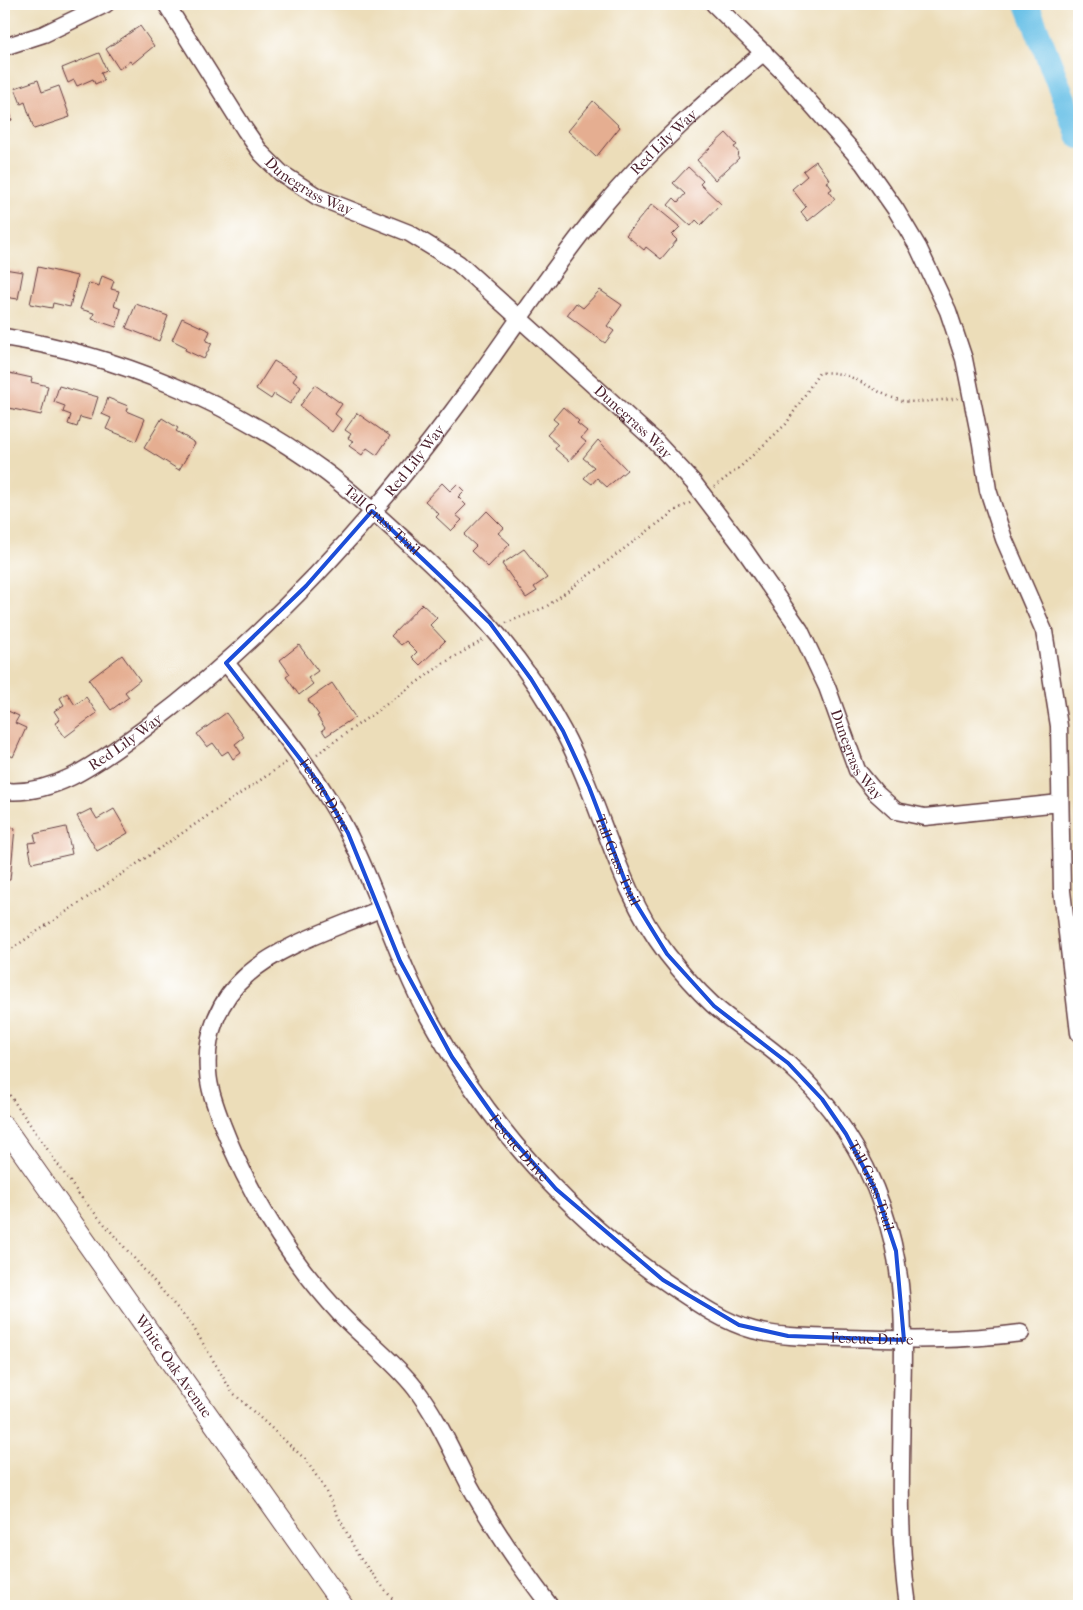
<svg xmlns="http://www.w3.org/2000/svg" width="1083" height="1610" viewBox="0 0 1083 1610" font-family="'IM FELL French Canon',serif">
<rect width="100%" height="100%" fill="#fff"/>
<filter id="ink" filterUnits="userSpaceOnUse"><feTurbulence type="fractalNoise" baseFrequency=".02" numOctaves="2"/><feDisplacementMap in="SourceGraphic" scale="10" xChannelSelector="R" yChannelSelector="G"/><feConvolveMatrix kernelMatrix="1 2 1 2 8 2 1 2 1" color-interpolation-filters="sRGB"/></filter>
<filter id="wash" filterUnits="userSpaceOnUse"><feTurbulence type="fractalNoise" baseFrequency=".0096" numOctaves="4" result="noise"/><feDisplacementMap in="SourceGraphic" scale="20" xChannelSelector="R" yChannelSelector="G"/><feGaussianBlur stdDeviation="1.12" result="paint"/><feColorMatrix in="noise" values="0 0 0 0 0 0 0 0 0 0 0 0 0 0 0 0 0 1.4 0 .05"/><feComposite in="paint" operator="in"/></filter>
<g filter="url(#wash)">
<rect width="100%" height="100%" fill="#ecddb9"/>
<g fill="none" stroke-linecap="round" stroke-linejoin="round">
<!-- river -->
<path stroke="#6ac1e7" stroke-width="24" d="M1027 4 1079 137"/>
</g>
<g id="blocks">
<!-- building -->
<g fill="#e5ae91">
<path d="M140 26 154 46 132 64 130 61 119 69 106 49Z"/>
<path d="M99 53 107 71 101 73 104 80 95 84 93 79 77 86 74 80 68 83 62 68Z"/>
<path d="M38 80 42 92 59 86 70 117 34 129 25 102 21 104 15 88Z"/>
<path d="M4 90 12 120 4 122Z"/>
<path d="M593 101 620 127 596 157 568 131Z"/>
<path d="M726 133 737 145 734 147 739 153 737 155 739 158 715 180 697 160Z"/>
<path d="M816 161 830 180 827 182 832 189 829 191 835 199 808 221 801 212 806 207 792 189 807 176 803 171Z"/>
<path d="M688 167 703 181 700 184 721 204 701 225 696 220 691 226 668 205 674 198 678 202 685 194 673 183Z"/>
<path d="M652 204 680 227 672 235 677 240 661 259 646 247 644 250 626 235Z"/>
<path d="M38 267 77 276 70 307 53 303 52 308 30 304Z"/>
<path d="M4 269 23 272 18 299 4 297Z"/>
<path d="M102 276 114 281 111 289 119 291 114 306 121 309 116 327 92 319 94 313 80 309 89 283 99 286Z"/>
<path d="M600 290 622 305 607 326 614 331 605 343 567 315 576 303 583 308Z"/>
<path d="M136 304 168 316 159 341 126 328Z"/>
<path d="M182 318 210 331 206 341 212 343 204 359 185 350 186 347 172 340Z"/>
<path d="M274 361 297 375 293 381 301 387 290 404 274 394 271 399 256 389Z"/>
<path d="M9 373 32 378 31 382 48 386 41 415 4 407Z"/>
<path d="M315 385 342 404 335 414 341 419 332 432 300 406Z"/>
<path d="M59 386 98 397 91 420 80 417 77 427 68 424 71 415 63 412 65 406 54 402Z"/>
<path d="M108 398 128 406 126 411 145 419 136 441 106 429 111 418 102 414Z"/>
<path d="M563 407 579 421 577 423 587 431 581 438 586 442 569 461 555 449 558 445 547 435 558 423 553 419Z"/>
<path d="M357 413 390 436 377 455 367 448 362 455 349 446 353 441 348 438 351 434 345 430Z"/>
<path d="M162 418 178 428 176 431 195 443 179 470 144 448Z"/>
<path d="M598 440 627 470 607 487 597 478 592 484 584 478 594 467 583 458Z"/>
<path d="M442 483 450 491 457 484 464 491 458 497 466 505 456 515 462 520 451 531 436 517 439 514 425 501Z"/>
<path d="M487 511 504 528 498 533 510 544 488 567 471 551 476 546 464 535Z"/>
<path d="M524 549 547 578 534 587 537 591 526 598 502 564Z"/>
<path d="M422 604 437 618 430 625 445 641 420 665 412 657 417 652 406 641 401 645 391 636Z"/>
<path d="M299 645 318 671 308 678 313 684 299 695 286 677 290 674 280 660Z"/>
<path d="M122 655 140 680 125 692 129 697 111 710 89 680Z"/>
<path d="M332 683 355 717 326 736 322 730 325 728 317 716 319 715 308 700Z"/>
<path d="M67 693 75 705 86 697 97 713 65 737 55 723 60 720 54 711 64 705 60 698Z"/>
<path d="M8 711 19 716 15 723 26 728 13 757 4 752V719Z"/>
<path d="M226 713 244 737 235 744 241 753 233 759 228 751 222 755 213 743 207 747 197 734Z"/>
<path d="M91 809 97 819 114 809 128 833 97 851 77 816Z"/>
<path d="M4 827 15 828 10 880H4Z"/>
<path d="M66 827 72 854 32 863 28 843 36 842 34 834Z"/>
</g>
</g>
</g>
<g filter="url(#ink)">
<use href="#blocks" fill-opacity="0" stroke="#623c40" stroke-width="1"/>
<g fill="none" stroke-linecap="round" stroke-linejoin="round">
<defs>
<g id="minor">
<path id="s1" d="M166 4 245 130 261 153 281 173 318 197 409 233 458 263 654 440 693 482 741 545 800 630 827 687 857 770 876 793 896 811 925 817 1060 803"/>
<path d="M714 4 783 72 863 163 896 210 918 247 948 311 964 359 981 444 988 490 1004 539 1044 631 1059 726 1062 891 1079 1033"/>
<path d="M4 47 44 34 106 4"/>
<path id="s2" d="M4 337C117 355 230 402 323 470 357 495 388 525 419 553 476 606 527 662 563 731 602 804 616 887 667 954 681 972 696 989 712 1004 735 1025 763 1041 786 1062 830 1101 864 1153 883 1209 906 1275 904 1334 902 1402 901 1471 898 1539 908 1606"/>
<path id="s3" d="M226 663C271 718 317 772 349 835 379 895 397 959 429 1018 487 1124 572 1220 673 1287 698 1304 724 1322 753 1330 783 1338 814 1337 844 1338 904 1340 962 1341 1021 1333"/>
<path id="s4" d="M4 791C58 796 102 759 144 729 263 640 364 531 453 411 503 345 547 274 600 210 649 150 706 101 764 52"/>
<path d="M380 909C339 927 280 945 247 975 219 999 205 1035 208 1072 209 1090 216 1107 222 1124 249 1194 290 1260 341 1315 365 1340 393 1360 415 1388 438 1418 452 1452 470 1486 493 1528 521 1568 550 1606"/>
</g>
<g id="tertiary">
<path id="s5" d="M4 1126 343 1606"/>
</g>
</defs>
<!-- minor casing -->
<use href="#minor" stroke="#623c40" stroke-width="19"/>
<!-- tertiary casing -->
<use href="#tertiary" stroke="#623c40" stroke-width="22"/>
<!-- path -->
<g stroke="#623c40" stroke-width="2.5" stroke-dasharray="1 4" stroke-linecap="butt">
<path d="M714 487 739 468 786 424 819 373C855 369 872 394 903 401 911 403 949 400 958 398"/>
<path d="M506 623 546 607 676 510 690 503"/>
<path d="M317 754 444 663 483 640"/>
<path d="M4 954 287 762"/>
<path d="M4 1087 80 1196 192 1325 232 1392 305 1459 322 1484 359 1557 398 1606"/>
</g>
<!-- minor -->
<use href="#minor" stroke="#fff" stroke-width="16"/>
<!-- tertiary -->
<use href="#tertiary" stroke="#fff" stroke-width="20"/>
</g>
</g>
<!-- marked area -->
<path fill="none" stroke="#1d4ed8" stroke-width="4" stroke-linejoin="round" d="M372 511 490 623 531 679 563 731 589 787 630 894 667 954 714 1006 788 1063 822 1099 846 1134 876 1191 896 1251 904 1340 788 1336 739 1325 663 1280 556 1189 500 1125 452 1057 400 961 348 833 321 786 226 663 306 586Z"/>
<g text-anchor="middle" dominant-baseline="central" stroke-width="4" stroke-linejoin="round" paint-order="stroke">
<!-- street labels -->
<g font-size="15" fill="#4a1f2b" stroke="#fff">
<text stroke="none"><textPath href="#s4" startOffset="944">Red Lily Way</textPath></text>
<text stroke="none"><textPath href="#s1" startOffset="236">Dunegrass Way</textPath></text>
<text stroke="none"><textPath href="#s1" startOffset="641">Dunegrass Way</textPath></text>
<text stroke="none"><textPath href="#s4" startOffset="539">Red Lily Way</textPath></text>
<text stroke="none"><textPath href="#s2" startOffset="426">Tall Grass Trail</textPath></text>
<text stroke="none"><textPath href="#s4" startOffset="134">Red Lily Way</textPath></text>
<text stroke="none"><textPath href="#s1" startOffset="1046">Dunegrass Way</textPath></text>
<text stroke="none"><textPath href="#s3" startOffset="165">Fescue Drive</textPath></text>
<text stroke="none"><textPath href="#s2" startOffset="846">Tall Grass Trail</textPath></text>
<text stroke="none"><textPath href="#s3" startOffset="570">Fescue Drive</textPath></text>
<text stroke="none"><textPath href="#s2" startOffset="1266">Tall Grass Trail</textPath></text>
<text stroke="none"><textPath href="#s3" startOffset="989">Fescue Drive</textPath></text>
<text stroke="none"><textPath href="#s5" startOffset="294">White Oak Avenue</textPath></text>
</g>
</g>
<!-- margin -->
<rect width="1083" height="1610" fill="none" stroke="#fff" stroke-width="20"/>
</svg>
